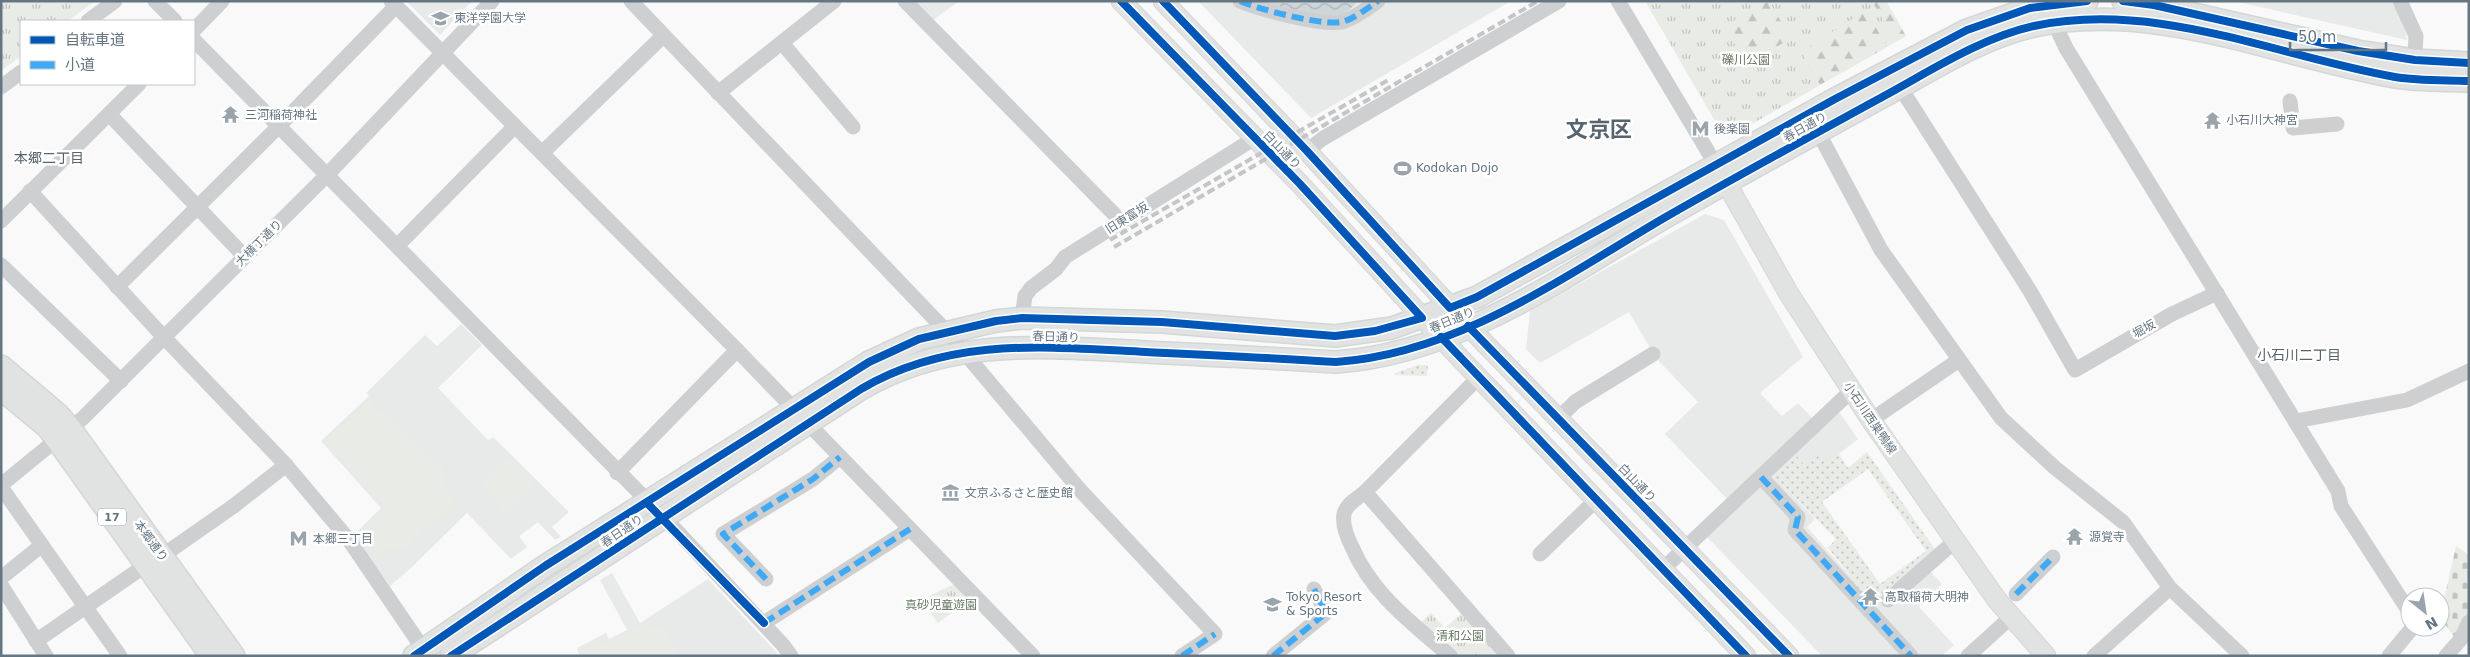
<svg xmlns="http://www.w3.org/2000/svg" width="2470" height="657" viewBox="0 0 2470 657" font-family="'DejaVu Sans','Noto Sans JP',sans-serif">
<defs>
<pattern id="grass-tufts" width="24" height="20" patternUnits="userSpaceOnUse" patternTransform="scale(1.25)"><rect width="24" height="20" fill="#e8ebe6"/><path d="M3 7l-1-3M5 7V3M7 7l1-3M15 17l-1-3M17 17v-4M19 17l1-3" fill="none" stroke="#c0c3c0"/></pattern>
<pattern id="forest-firs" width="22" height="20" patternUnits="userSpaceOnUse" patternTransform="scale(1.25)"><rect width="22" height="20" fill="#e8ebe6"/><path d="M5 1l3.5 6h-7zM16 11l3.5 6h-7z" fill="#c0c3c0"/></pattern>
<pattern id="cemetery-stones" width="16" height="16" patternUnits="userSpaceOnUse" patternTransform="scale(1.25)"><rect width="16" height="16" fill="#e8ebe6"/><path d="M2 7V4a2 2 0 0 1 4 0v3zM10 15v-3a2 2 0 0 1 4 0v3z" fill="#c0c3c0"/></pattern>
<pattern id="garden-dots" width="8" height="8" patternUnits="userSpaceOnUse" patternTransform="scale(1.25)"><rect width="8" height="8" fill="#e8ebe6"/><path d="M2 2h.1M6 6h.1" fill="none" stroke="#c0c3c0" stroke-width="1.8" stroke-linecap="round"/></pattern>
<pattern id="water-waves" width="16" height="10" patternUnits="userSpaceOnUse" patternTransform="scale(1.25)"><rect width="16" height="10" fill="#ced6d9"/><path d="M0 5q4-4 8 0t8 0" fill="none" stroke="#abb2b5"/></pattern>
</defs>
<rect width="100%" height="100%" fill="#f9f9f9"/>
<!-- built -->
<g fill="#e8e9e9">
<path d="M406 1H472L440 35Z"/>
<path d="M909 1H959L929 23Z"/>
<path d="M1198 1H1511L1311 118Z"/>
<path d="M2233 1H2395L2402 14 2407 40Z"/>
<path d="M1705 214 1724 220 1803 357 1760 393 1782 416 1798 403 1813 419 1728 500 1665 434 1698 402 1656 358 1629 312 1540 363 1526 349 1530 311Z"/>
<path d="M461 324 482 345 438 388 488 440 493 437 569 512 552 527 561 537 555 540 538 522 519 536 527 547 511 559 467 513 411 568 390 586 353 536 381 508 321 441 369 396 366 393 425 335 437 346Z"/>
<path d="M1838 411 1858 439 1826 464 1806 467 1794 453Z"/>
<path d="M1772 474 1815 519 1807 527 1850 576 1844 581 1870 610 1883 599 1929 570 1942 584 1919 607 1954 645 1942 656H1822L1707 537Z"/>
<path d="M612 573 640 623 708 579 780 656H579L577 648 606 633 609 639 627 630 600 580Z"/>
</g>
<!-- grass -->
<g fill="url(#grass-tufts)">
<path d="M1 1H95L68 21H21V56L1 71Z"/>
<path d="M1645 1H1886L1906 36 1738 132 1718 126Z"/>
<path d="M954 584 968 601 938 623 921 600Z"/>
<path d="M1431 613 1445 628 1462 613 1498 656H1458L1421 622Z"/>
</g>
<!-- forest -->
<g fill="url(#forest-firs)">
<path d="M1765 1H1769L1791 39 1768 51 1744 59 1724 27Z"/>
<path d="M1872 1H1886L1906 36 1896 42Z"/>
<path d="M1866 10 1887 47 1820 85 1801 52Z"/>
</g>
<!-- cemetery -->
<path fill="url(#cemetery-stones)" d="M2456 546 2469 555V612L2456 639 2440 618Z"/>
<!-- garden -->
<g fill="url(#garden-dots)" fill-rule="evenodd">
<path d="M1418 365H1428L1427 376 1395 375V373Z"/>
<path d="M1867 452 1937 552 1870 611 1844 581 1850 575 1828 548 1836 539 1772 474 1794 453 1806 467 1818 456 1826 464 1839 454 1848 468ZM1868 469 1926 551 1880 584 1822 502Z"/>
</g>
<!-- pitch -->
<g fill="#e8ebe6">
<path d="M369 399 448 472 444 487 457 502 402 550 393 546 380 556 363 531 384 508 325 442Z"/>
<path d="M509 457 537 484 505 513 481 484Z"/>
<path d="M648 621 650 626 662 627 679 656H583L580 650 599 639 606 644Z"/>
</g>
<!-- water -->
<path fill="url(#water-waves)" d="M1260 1H1358L1344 15H1314Z"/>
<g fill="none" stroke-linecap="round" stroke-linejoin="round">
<defs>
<g id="major">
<path d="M1121 1 1300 184 1456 354 1746 656"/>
<path d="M1163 1 1307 151 1468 326 1789 656"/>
<path d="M1719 170 1789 294 1871 420 1997 600 2046 656"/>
</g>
<g id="highway">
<path d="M2123 1 2154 5 2358 51 2415 60 2469 63"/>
<path d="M1 366 59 415 71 429 234 656"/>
<path d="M1 389 47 427 57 440 211 656"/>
<path d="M414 656 545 566 869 362 919 339 996 321 1022 318 1162 322 1335 336 1392 328 1477 297 1835 99 1967 30 2030 8 2087 1"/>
<path d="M451 656 861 389C951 336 1047 347 1146 352 1209 355 1273 358 1336 362 1457 354 1563 277 1664 218 1737 176 1811 136 1884 96 1932 70 1981 38 2034 26 2156 0 2276 56 2395 77 2419 81 2444 80 2469 81"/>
</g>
</defs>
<!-- major casing -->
<use href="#major" stroke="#d5d6d7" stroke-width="21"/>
<!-- highway casing -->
<use href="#highway" stroke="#d5d6d6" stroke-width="24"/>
<!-- minor -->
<g stroke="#cecfd0" stroke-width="15">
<path d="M155 1 175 21"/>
<path d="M391 1 737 350 1033 656"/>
<path d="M631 1 947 332 1080 490 1215 634 1182 656"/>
<path d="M905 1 1114 214 1120 223"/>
<path d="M1240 1C1258 9 1328 28 1345 21 1356 17 1368 8 1378 1"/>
<path d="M1618 1 1716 165"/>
<path d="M2400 1 2416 36 2414 70"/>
<path d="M2054 15 2058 31 2066 48 2338 491 2341 506 2410 613"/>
<path d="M88 21 115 1"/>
<path d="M194 30 222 1"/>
<path d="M194 40 675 529 783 645 791 656"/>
<path d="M782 43 853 127"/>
<path d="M1 87 21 72"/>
<path d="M1900 87 2030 291 2075 370 2172 314 2217 293"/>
<path d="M718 93 834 1"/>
<path d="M2290 101 2293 128 2337 124"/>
<path d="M109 114 245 257"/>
<path d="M1818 132 1881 250 2001 418 2054 467 2123 522 2170 588 2242 656"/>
<path d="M1307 151 1322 139 1559 1"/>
<path d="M542 153 663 36"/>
<path d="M30 191 159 332 286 465 349 540 428 656"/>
<path d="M1 221 139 84"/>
<path d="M397 246 515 126"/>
<path d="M1 265 121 381"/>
<path d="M117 287 279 126 396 6"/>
<path d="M1022 318 1025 296 1031 288 1056 269 1065 257 1255 138"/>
<path d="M1558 419 1575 402 1653 354"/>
<path d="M1871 420 1959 360"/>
<path d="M2296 421 2407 400 2469 371"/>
<path d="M617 473 737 350"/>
<path d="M1761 477 1798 517 1795 530 1911 656"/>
<path d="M1 485 83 418 327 175 492 1"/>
<path d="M1 487 120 656"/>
<path d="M1365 492 1508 656"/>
<path d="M1540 554 1596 500"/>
<path d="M162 556 235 505 286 465"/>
<path d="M1663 569 1851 391"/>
<path d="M1 578 42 545"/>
<path d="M766 579 723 534 813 479 840 457"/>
<path d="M1 585 46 656"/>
<path d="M2016 594 2053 557"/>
<path d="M1888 600 1955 541"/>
<path d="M764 623 910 529"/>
<path d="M36 641 146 565"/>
<path d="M1273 656 1326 613 1314 589"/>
<path d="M1450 656C1412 623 1372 594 1352 547 1347 537 1342 524 1344 514 1346 504 1358 498 1365 492L1479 377"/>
<path d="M1968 656 2011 617"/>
<path d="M2094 656 2170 588"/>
<path d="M2389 656 2413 627"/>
<path d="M2446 656 2461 639 2469 622"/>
</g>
<!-- major -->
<use href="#major" stroke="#e1e2e2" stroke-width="19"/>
<!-- highway -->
<use href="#highway" stroke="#e1e2e2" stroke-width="21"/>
<!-- rail -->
<g stroke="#c3c5c6" stroke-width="4" stroke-dasharray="8 4" stroke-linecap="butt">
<path d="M1110 240 1390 79"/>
<path d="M1114 247 1538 1"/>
</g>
<!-- quiet -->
<g stroke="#3fa9f5" stroke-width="6" stroke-dasharray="12 6" stroke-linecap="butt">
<path d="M1240 1C1258 9 1328 28 1345 21 1356 17 1368 8 1378 1"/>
<path d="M1761 477 1798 517 1795 530 1911 656"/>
<path d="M766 579 723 534 813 479 840 457"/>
<path d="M2016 594 2053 557"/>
<path d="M764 623 910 529"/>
<path d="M1182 656 1215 634"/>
<path d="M1273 656 1326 613 1314 589"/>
</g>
<defs>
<g id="cycleway">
<path d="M1163 1 1307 151 1450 308 1477 297 1835 99 1967 30 2030 8 2087 1"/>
<path d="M2123 1 2154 5 2358 51 2415 60 2469 63"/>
<path d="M1468 326 1789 656"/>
<path d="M1441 337 1746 656"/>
<path d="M647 503 764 623"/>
<path d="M414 656 545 566 869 362 919 339 996 321 1022 318 1162 322 1335 336 1375 331 1422 318 1300 184 1121 1"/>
<path d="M451 656 861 389C951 336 1047 347 1146 352 1209 355 1273 358 1336 362 1457 354 1563 277 1664 218 1737 176 1811 136 1884 96 1932 70 1981 38 2034 26 2156 0 2276 56 2395 77 2419 81 2444 80 2469 81"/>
</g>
</defs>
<!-- cycleway casing -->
<use href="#cycleway" stroke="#fff" stroke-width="11"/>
<!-- cycleway -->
<use href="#cycleway" stroke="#0057b8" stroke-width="8"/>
</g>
<!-- icons -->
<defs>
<symbol id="university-bare" viewBox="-9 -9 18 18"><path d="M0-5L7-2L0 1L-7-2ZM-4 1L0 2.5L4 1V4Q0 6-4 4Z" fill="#99a4ac" stroke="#fff" stroke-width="2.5" paint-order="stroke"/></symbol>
<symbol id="temple-bare" viewBox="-9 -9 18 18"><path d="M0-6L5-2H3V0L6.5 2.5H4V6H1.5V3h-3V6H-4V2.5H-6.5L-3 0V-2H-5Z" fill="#99a4ac" stroke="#fff" stroke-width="2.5" paint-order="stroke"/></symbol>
<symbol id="metro-bare" viewBox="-9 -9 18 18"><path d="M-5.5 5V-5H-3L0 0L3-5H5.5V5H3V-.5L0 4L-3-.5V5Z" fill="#99a4ac" stroke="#fff" stroke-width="2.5" paint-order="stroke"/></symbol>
<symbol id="stadium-bare" viewBox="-9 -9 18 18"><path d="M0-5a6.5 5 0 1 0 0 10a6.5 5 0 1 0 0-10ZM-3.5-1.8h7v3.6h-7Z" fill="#99a4ac" stroke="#fff" stroke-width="2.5" paint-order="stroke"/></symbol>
<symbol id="museum-bare" viewBox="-9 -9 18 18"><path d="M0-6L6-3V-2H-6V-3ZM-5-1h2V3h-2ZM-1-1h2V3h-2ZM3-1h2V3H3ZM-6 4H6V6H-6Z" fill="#99a4ac" stroke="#fff" stroke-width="2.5" paint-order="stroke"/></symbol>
</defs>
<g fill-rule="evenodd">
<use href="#university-bare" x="428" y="6" width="25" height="25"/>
<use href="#temple-bare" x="218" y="102" width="25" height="25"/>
<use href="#temple-bare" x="2200" y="108" width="25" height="25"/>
<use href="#metro-bare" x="1688" y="116" width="25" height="25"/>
<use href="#stadium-bare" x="1390" y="156" width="25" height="25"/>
<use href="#museum-bare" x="938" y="480" width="25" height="25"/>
<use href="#temple-bare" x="2062" y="524" width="25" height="25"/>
<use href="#metro-bare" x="286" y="526" width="25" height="25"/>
<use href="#temple-bare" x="1858" y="584" width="25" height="25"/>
<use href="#university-bare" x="1260" y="592" width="25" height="25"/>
</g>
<g text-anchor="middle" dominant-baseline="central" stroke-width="5" stroke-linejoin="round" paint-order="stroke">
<!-- shield labels -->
<rect fill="#fff" stroke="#939fa8" stroke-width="1" x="98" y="508.5" width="28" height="17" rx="4"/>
<g font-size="11" font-weight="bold" fill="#657683">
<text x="112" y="517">17</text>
</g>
<!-- poi labels -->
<g font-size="12" fill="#657683" stroke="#fff" text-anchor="start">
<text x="454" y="18">東洋学園大学</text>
<text x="245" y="115">三河稲荷神社</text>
<text x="2226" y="120">小石川大神宮</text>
<text x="1714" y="129">後楽園</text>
<text x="1416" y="168">Kodokan Dojo</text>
<text x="965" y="493">文京ふるさと歴史館</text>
<text x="2089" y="537">源覚寺</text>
<text x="313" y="539">本郷三丁目</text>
<text x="1286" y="597">Tokyo Resort<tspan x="1286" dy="14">&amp; Sports</tspan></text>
<text x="1885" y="597">高取稲荷大明神</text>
</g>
<!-- park labels -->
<g font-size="12" fill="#687a64" stroke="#fff">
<text x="1746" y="60">礫川公園</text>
<text x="941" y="605">真砂児童遊園</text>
<text x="1460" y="636">清和公園</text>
</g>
<!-- street labels -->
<g font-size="12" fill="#657683" stroke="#fff">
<text transform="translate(1805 127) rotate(-29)">春日通り</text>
<text transform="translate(1282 150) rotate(46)">白山通り</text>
<text transform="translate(1127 218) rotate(-32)">旧東富坂</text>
<text transform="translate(259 243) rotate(-45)">大横丁通り</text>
<text transform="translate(1452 320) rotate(-22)">春日通り</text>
<text transform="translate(2144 329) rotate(-29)">堀坂</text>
<text transform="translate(1056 337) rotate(2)">春日通り</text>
<text transform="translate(1870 418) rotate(56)">小石川西巣鴨線</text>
<text transform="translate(1637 483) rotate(46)">白山通り</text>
<text transform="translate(622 531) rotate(-34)">春日通り</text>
<text transform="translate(151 541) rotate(54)">本郷通り</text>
</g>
<!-- neighbourhood labels -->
<g font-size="14" fill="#57646e" stroke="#fff">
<text x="49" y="158">本郷二丁目</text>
<text x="2299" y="355">小石川二丁目</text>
</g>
<!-- town labels -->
<g font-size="22" font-weight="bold" fill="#57646e" stroke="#fff">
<text x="1599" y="129">文京区</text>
</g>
</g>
<!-- border -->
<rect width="2470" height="657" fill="none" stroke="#657683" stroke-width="5"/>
<!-- legend -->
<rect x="20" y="20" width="175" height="65" fill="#ffffff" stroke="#c1c8cd"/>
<rect x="30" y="36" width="25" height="8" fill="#0057b8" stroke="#c1c8cd"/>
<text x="65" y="45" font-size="15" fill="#657683">自転車道</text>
<rect x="30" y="61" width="25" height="8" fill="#3fa9f5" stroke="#c1c8cd"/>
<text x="65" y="70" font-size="15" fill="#657683">小道</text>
<!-- north arrow -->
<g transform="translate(2425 612) rotate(150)"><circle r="24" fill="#ffffff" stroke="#c1c8cd"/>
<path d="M0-4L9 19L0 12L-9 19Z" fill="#99a4ac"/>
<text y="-8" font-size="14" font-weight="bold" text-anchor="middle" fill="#657683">N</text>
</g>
<!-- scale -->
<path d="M2290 42v8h96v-8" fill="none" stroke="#657683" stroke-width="2.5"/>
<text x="2298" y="42" font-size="15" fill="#657683" stroke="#ffffff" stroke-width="4" paint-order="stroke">50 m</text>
</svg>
